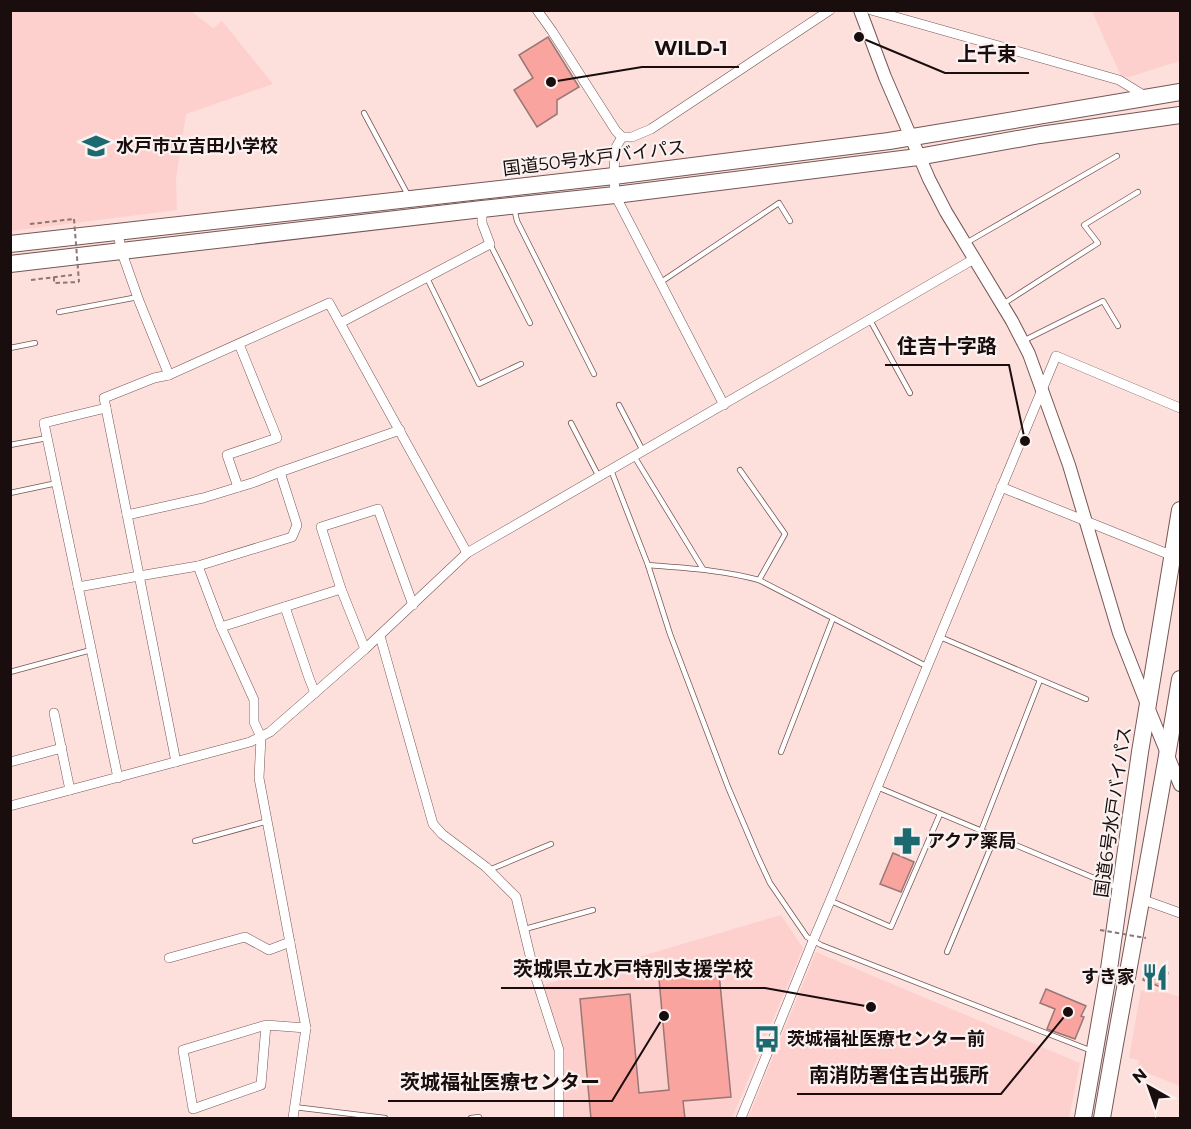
<svg xmlns="http://www.w3.org/2000/svg" width="1191" height="1129" viewBox="0 0 1191 1129" font-family="Montserrat,'Noto Sans JP',sans-serif">
<rect width="100%" height="100%" fill="#fddfdc"/>
<!-- built -->
<g fill="#fed0cd">
<path d="M10 11H191L213 28 222 21 273 84 186 114 176 179 177 210 11 231Z"/>
<path d="M1092 11H1180V61L1129 77H1123L1120 74Z"/>
<path d="M781 915 803 948 732 1118H562L563 1047 543 985Z"/>
<path d="M816 952 1080 1063 1069 1118H748Z"/>
<path d="M1147 986 1180 997V1086L1137 1069 1139 1060 1129 1058 1141 990 1145 991Z"/>
</g>
<!-- building -->
<g fill="#f9a49f" stroke="#987775" stroke-width="1.5">
<path d="M548 37 579 87 557 100V114L537 127 514 90 533 78 519 55Z"/>
<path d="M893 853 914 862 901 892 880 884Z"/>
<path d="M1148 966 1168 973 1163 988 1143 980Z"/>
<path d="M719 973 731 1097 683 1101 685 1119H591L580 999 630 994 639 1093 669 1090 659 979Z"/>
<path d="M1046 989 1086 1006 1081 1016 1084 1017 1075 1039 1047 1029 1055 1009 1040 1003Z"/>
</g>
<g fill="none" stroke-linecap="round" stroke-linejoin="round">
<defs>
<g id="service">
<path d="M364 113 409 197"/>
<path d="M514 208 517 221 594 374"/>
<path d="M966 243 1117 156"/>
<path d="M490 244 530 323"/>
<path d="M427 278 479 384 521 364"/>
<path d="M661 282 779 203 790 221"/>
<path d="M1003 304 1098 243 1084 225 1138 192"/>
<path d="M59 312 138 297"/>
<path d="M870 320 910 393"/>
<path d="M1025 340 1103 301 1118 326"/>
<path d="M10 348 35 343"/>
<path d="M619 405 643 451"/>
<path d="M571 423 599 477"/>
<path d="M10 445 47 438"/>
<path d="M634 456 703 569"/>
<path d="M611 470 648 565 670 634 728 787 757 855 770 883 807 937 821 945 1092 1051"/>
<path d="M740 470 785 534 759 580"/>
<path d="M10 493 57 483"/>
<path d="M648 565C685 568 723 570 759 580L926 666"/>
<path d="M940 637 1086 699"/>
<path d="M10 672 91 650"/>
<path d="M781 752 833 618"/>
<path d="M877 787 1118 888"/>
<path d="M981 831 1040 680"/>
<path d="M195 841 268 821"/>
<path d="M489 870 551 844"/>
<path d="M831 901 891 927 940 814"/>
<path d="M525 929 593 910"/>
<path d="M947 952 995 837"/>
<path d="M294 1107 385 1118"/>
<path d="M471 1118 479 1117"/>
</g>
<g id="minor">
<path d="M537 10 552 31 616 131 622 137H632L651 129 830 10"/>
<path d="M871 10 1119 80 1145 96"/>
<path d="M622 137 615 149 614 176 615 195 724 405"/>
<path d="M118 232 121 250 139 301 169 375"/>
<path d="M340 323 490 244 482 223V209"/>
<path d="M106 408 44 423 118 778"/>
<path d="M238 487 227 455 277 438 239 344"/>
<path d="M1001 487 1173 556"/>
<path d="M127 515 203 498 255 482 280 472 400 430"/>
<path d="M198 566 221 627 254 700V722L261 737 259 778 306 1028 293 1118"/>
<path d="M78 587 139 576 198 566 292 537 297 525 280 472"/>
<path d="M285 607 309 678 315 693"/>
<path d="M221 627 341 589"/>
<path d="M380 636 433 824 442 834 486 867 516 897 534 972 559 1050V1118"/>
<path d="M365 649 341 589 321 527 378 509 413 605"/>
<path d="M54 713 70 790"/>
<path d="M10 762 62 748"/>
<path d="M176 762 104 398 154 378 169 375 329 303 467 553"/>
<path d="M10 806 250 742 270 732 365 649 467 553 974 259"/>
<path d="M1141 899 1180 913"/>
<path d="M169 958 245 937 269 950 290 942"/>
<path d="M266 1025 261 1085 193 1109 183 1050 266 1025 306 1028"/>
<path d="M741 1118 813 941 830 901 1056 356 1180 408"/>
</g>
<path id="tertiary" d="M860 10 885 77 929 179 946 212 1012 321 1029 354 1069 465 1119 633 1148 707 1180 785"/>
<g id="trunk">
<path d="M10 244 614 176 889 141 1180 92"/>
<path d="M10 264 482 209 615 195 918 157 1040 135 1180 115"/>
<path d="M1083 1118 1109 969 1140 752 1180 510"/>
<path d="M1102 1118C1127 972 1156 826 1180 679"/>
</g>
</defs>
<!-- service casing -->
<use href="#service" stroke="#765755" stroke-width="6"/>
<!-- minor casing -->
<use href="#minor" stroke="#765755" stroke-width="10"/>
<!-- tertiary casing -->
<use href="#tertiary" stroke="#765755" stroke-width="14"/>
<!-- trunk casing -->
<use href="#trunk" stroke="#765755" stroke-width="18"/>
<!-- path -->
<g stroke="#8c7775" stroke-width="2" stroke-dasharray="4.5 3" stroke-linecap="butt">
<path d="M30 224 74 219"/>
<path d="M54 277V283L79 282"/>
<path d="M31 280 72 275"/>
</g>
<!-- service -->
<use href="#service" stroke="#fff" stroke-width="4.5"/>
<!-- minor -->
<use href="#minor" stroke="#fff" stroke-width="9"/>
<!-- tertiary -->
<use href="#tertiary" stroke="#fff" stroke-width="12"/>
<!-- trunk -->
<use href="#trunk" stroke="#fff" stroke-width="16"/>
<!-- path-bridge -->
<g stroke="#8c7775" stroke-width="2" stroke-dasharray="4.5 3" stroke-linecap="butt">
<path d="M74 219 79 282"/>
<path d="M1100 930 1146 938"/>
</g>
</g>
<!-- icons -->
<defs>
<symbol id="school-bare" viewBox="-9 -9 18 18"><path d="M0-5L7-2L0 1L-7-2ZM-4 1L0 2.5L4 1V4Q0 6-4 4Z" fill="#1c696f" stroke="#faf2f1" stroke-width="2.5" paint-order="stroke"/></symbol>
<symbol id="pharmacy-bare" viewBox="-9 -9 18 18"><path d="M-2-6h4v4h4v4h-4v4h-4v-4h-4v-4h4Z" fill="#1c696f" stroke="#faf2f1" stroke-width="2.5" paint-order="stroke"/></symbol>
<symbol id="restaurant-bare" viewBox="-9 -9 18 18"><path d="M-5-6h1v4h1v-4h1v4h1v-4h1v5L-1.5 .5V6h-2V.5L-5-1ZM5-6V6H3V1.5H1.5Q1.5-4 5-6Z" fill="#1c696f" stroke="#faf2f1" stroke-width="2.5" paint-order="stroke"/></symbol>
<symbol id="bus-bare" viewBox="-9 -9 18 18"><path d="M-5-6H5V4H4V6H2V4H-2V6H-4V4H-5ZM-3.5-4V0h7V-4ZM-3.5 1.2v1.5H-2V1.2ZM2 1.2v1.5H3.5V1.2Z" fill="#1c696f" stroke="#faf2f1" stroke-width="2.5" paint-order="stroke"/></symbol>
</defs>
<g fill-rule="evenodd">
<use href="#school-bare" x="77" y="127" width="38" height="38"/>
<use href="#pharmacy-bare" x="888" y="822" width="38" height="38"/>
<use href="#restaurant-bare" x="1136" y="958" width="38" height="38"/>
<use href="#bus-bare" x="748" y="1020" width="38" height="38"/>
</g>
<g text-anchor="middle" dominant-baseline="central" stroke-width="4.5" stroke-linejoin="round" paint-order="stroke">
<!-- poi labels -->
<g font-size="18" font-weight="bold" fill="#190d0d" stroke="#faf2f1" text-anchor="start">
<text x="116" y="146">水戸市立吉田小学校</text>
<text x="927" y="841">アクア薬局</text>
<text x="1135" y="977" text-anchor="end">すき家</text>
<text x="787" y="1039">茨城福祉医療センター前</text>
</g>
<!-- street labels -->
<g font-size="18" fill="#190d0d" stroke="#faf2f1">
<text transform="translate(594 158) rotate(-7)">国道50号水戸バイパス</text>
<text transform="translate(1113 812) rotate(-82)">国道6号水戸バイパス</text>
</g>
</g>
<!-- callouts -->
<path fill="none" stroke="#190d0d" stroke-width="2" d="M551 82L642 67H739M859 37L945 73H1029M1025 441L1009 365H885M871 1007L765 988H501M1068 1012L1001 1094H797M664 1016L612 1101H388"/>
<g fill="#190d0d" stroke="#faf2f1" stroke-width="2">
<circle cx="551" cy="82" r="6"/>
<circle cx="859" cy="37" r="6"/>
<circle cx="1025" cy="441" r="6"/>
<circle cx="871" cy="1007" r="6"/>
<circle cx="1068" cy="1012" r="6"/>
<circle cx="664" cy="1016" r="6"/>
</g>
<g font-size="20" text-anchor="middle" font-weight="bold" fill="#190d0d" stroke="#faf2f1" stroke-width="4.5" stroke-linejoin="round" paint-order="stroke">
<text x="691" y="55">WILD-1</text>
<text x="987" y="61">上千束</text>
<text x="947" y="353">住吉十字路</text>
<text x="633" y="976">茨城県立水戸特別支援学校</text>
<text x="899" y="1082">南消防署住吉出張所</text>
<text x="500" y="1089">茨城福祉医療センター</text>
</g>
<!-- border -->
<rect width="1191" height="1129" fill="none" stroke="#190d0d" stroke-width="24"/>
<!-- north arrow -->
<g transform="translate(1149 1087) rotate(320)" stroke="#faf2f1" stroke-width="4.5" paint-order="stroke">
<path d="M0-4.5L10 22L0 15L-10 22Z" fill="#190d0d"/>
<text y="-9" font-size="16" font-weight="bold" text-anchor="middle" fill="#190d0d">N</text>
</g>
</svg>
